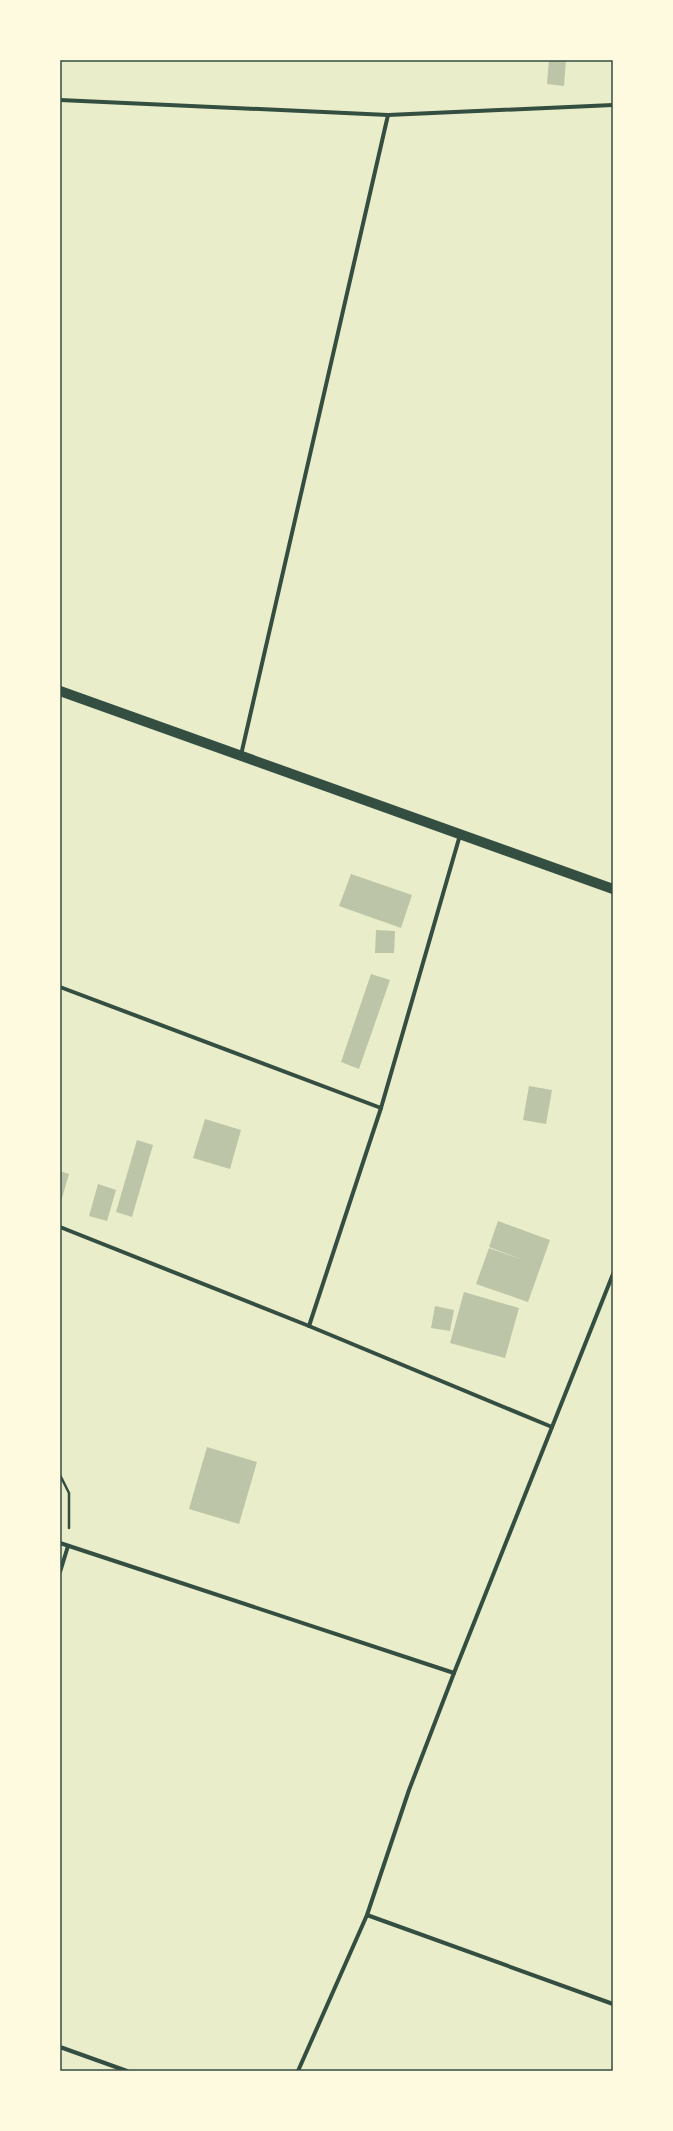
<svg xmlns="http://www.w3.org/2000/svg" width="673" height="2131" viewBox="0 0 673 2131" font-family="'Work Sans',sans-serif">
<rect width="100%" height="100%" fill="#e9edc9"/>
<!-- building -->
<g fill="#bcc5a7">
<path d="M549 60H566L564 86 547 84Z"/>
<path d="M351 874 412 895 401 928 339 906Z"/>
<path d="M376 930 395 931 394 953H375Z"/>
<path d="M371 974 390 980 359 1069 341 1062Z"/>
<path d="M529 1086 552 1090 546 1124 523 1120Z"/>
<path d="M205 1119 241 1130 230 1169 193 1158Z"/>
<path d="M137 1140 153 1145 132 1217 116 1212Z"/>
<path d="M60 1171 69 1174 60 1205Z"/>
<path d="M98 1184 116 1190 107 1221 89 1216Z"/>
<path d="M498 1221 550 1240 528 1302 476 1284 489 1248 523 1260 489 1247Z"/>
<path d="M464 1292 519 1308 505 1358 450 1343Z"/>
<path d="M435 1306 454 1310 450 1331 431 1328Z"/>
<path d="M207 1447 257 1462 239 1524 189 1509Z"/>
</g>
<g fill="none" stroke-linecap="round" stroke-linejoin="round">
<!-- path -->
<path stroke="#344e41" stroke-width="2.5" d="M60 1475 69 1493V1528"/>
<!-- minor -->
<g stroke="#344e41" stroke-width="4">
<path d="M60 100 388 115 613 105"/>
<path d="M241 755 388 115"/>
<path d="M60 987 381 1108"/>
<path d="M60 1227 309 1326 552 1427"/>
<path d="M309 1326 381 1108 460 835"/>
<path d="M60 1543 454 1673"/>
<path d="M60 1572 68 1546"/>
<path d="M367 1915 613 2004"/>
<path d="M60 2047 127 2071"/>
<path d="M298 2071 367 1915 409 1790 454 1673 613 1274"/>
</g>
<!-- primary -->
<path stroke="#344e41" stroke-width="10" d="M60 691 613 889"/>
</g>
<!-- border -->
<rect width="673" height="2131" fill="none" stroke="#fefae0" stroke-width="122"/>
<rect x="61" y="61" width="551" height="2009" fill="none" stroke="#344e41" stroke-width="1.5"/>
</svg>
